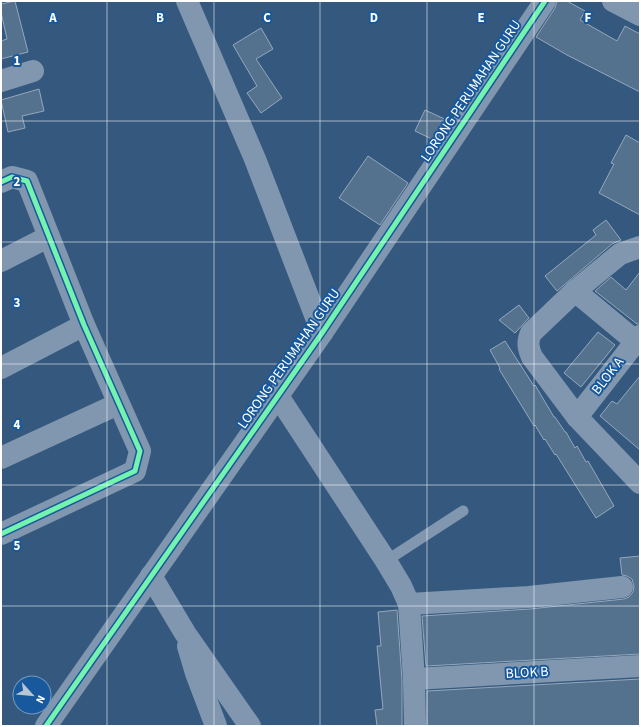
<svg xmlns="http://www.w3.org/2000/svg" width="641" height="727" viewBox="0 0 641 727" font-family="'Source Sans 3',sans-serif">
<rect width="100%" height="100%" fill="#35597e"/>
<!-- building -->
<g fill="#54718e" stroke="#94a8bd">
<path d="M15 1 28 52 1 59V41L7 39 1 12V4Z"/>
<path d="M557 1H567L585 11 580 20 617 41 625 26 640 34V92L567 55 536 37 555 8Z"/>
<path d="M261 28 273 49 256 59 282 98 261 113 247 93 257 86 233 45Z"/>
<path d="M39 89 44 111 22 116 25 128 8 132 1 100Z"/>
<path d="M425 110 449 121 436 141 415 131Z"/>
<path d="M626 135 640 143V215L599 193 614 164 611 163Z"/>
<path d="M368 156 408 183 380 225 339 198Z"/>
<path d="M606 220 621 240 612 244 557 291 545 276 596 235 593 230Z"/>
<path d="M640 272V324H637L595 291 611 277 626 290Z"/>
<path d="M519 305 529 318 515 333 499 320Z"/>
<path d="M598 332 615 345 581 387 564 373Z"/>
<path d="M505 341 534 386 535 385 554 417H555L565 432H566L575 448 577 446 586 462 588 461 614 506 596 518 556 454 555 455 545 439 544 440 535 425 534 426 499 369 500 368 490 350Z"/>
<path d="M640 376V450L600 416 612 401 617 404Z"/>
<path d="M640 556V654L426 666 422 616 530 609 624 599 629 597 633 592 634 586 632 579 627 576 622 575 620 558Z"/>
<path d="M397 610 402 680V726H377L375 710 383 709 377 646H381L378 612Z"/>
<path d="M640 679V726H427V691Z"/>
</g>
<g fill="none" stroke-linecap="round" stroke-linejoin="round">
<!-- lane -->
<path stroke="#8097af" stroke-width="11" d="M386 561 463 511"/>
<!-- street -->
<g stroke="#8097af" stroke-width="22">
<path d="M187 1 255 159 322 333"/>
<path d="M613 1 640 15"/>
<path d="M1 81 33 71"/>
<path d="M1 182 12 177 27 181 84 325 140 451 135 471 1 534"/>
<path d="M640 247 620 254 575 291 531 333C527 342 528 348 532 357L577 417 640 483"/>
<path d="M1 261 48 237"/>
<path d="M575 291 640 345"/>
<path d="M1 368 84 325"/>
<path d="M278 396 386 561 401 586 409 604 414 679 415 726"/>
<path d="M577 417 640 336"/>
<path d="M1 458 118 404"/>
<path d="M151 576 185 633 250 726"/>
<path d="M409 604 529 597 622 587"/>
<path d="M188 646 196 673 216 726"/>
<path d="M414 679 640 666"/>
<path d="M46 726 322 333 545 1"/>
</g>
<defs>
<g id="cycleway">
<path d="M1 182 12 177 27 181 84 325 140 451 135 471 1 534"/>
<path d="M46 726 322 333 545 1"/>
</g>
</defs>
<!-- cycleway casing -->
<use href="#cycleway" stroke="#17599c" stroke-width="8"/>
<!-- cycleway -->
<use href="#cycleway" stroke="#73f3ae" stroke-width="5"/>
</g>
<!-- grid -->
<path fill="none" stroke="#fff" stroke-width="1" stroke-opacity="0.55" d="M107 1V726M214 1V726M320 1V726M427 1V726M534 1V726M1 121H640M1 242H640M1 364H640M1 485H640M1 606H640"/>
<g text-anchor="middle" dominant-baseline="central" stroke-width="4" stroke-linejoin="round" paint-order="stroke">
<!-- street labels -->
<g font-size="14" fill="#fff" stroke="#17599c">
<text transform="translate(471 91) rotate(-56)">LORONG PERUMAHAN GURU</text>
<text transform="translate(289 359) rotate(-55)">LORONG PERUMAHAN GURU</text>
<text transform="translate(608 376) rotate(-52)">BLOK A</text>
<text transform="translate(527 673) rotate(-3)">BLOK B</text>
</g>
</g>
<g font-size="13" text-anchor="middle" font-weight="bold" fill="#fff" stroke="#17599c" stroke-width="4" stroke-linejoin="round" paint-order="stroke">
<text x="53" y="22">A</text>
<text x="160" y="22">B</text>
<text x="267" y="22">C</text>
<text x="374" y="22">D</text>
<text x="481" y="22">E</text>
<text x="588" y="22">F</text>
<text x="17" y="65">1</text>
<text x="17" y="186">2</text>
<text x="17" y="307">3</text>
<text x="17" y="429">4</text>
<text x="17" y="550">5</text>
</g>
<!-- border -->
<rect width="641" height="727" fill="none" stroke="#ffffff" stroke-width="4"/>
<!-- north arrow -->
<g transform="translate(32 695) rotate(117)"><circle r="19" fill="#17599c" stroke="#749bc4"/>
<path d="M0-3L7 15L0 10L-7 15Z" fill="#b8c5d2"/>
<text y="-6" font-size="11" font-weight="bold" text-anchor="middle" fill="#ffffff">N</text>
</g>
</svg>
